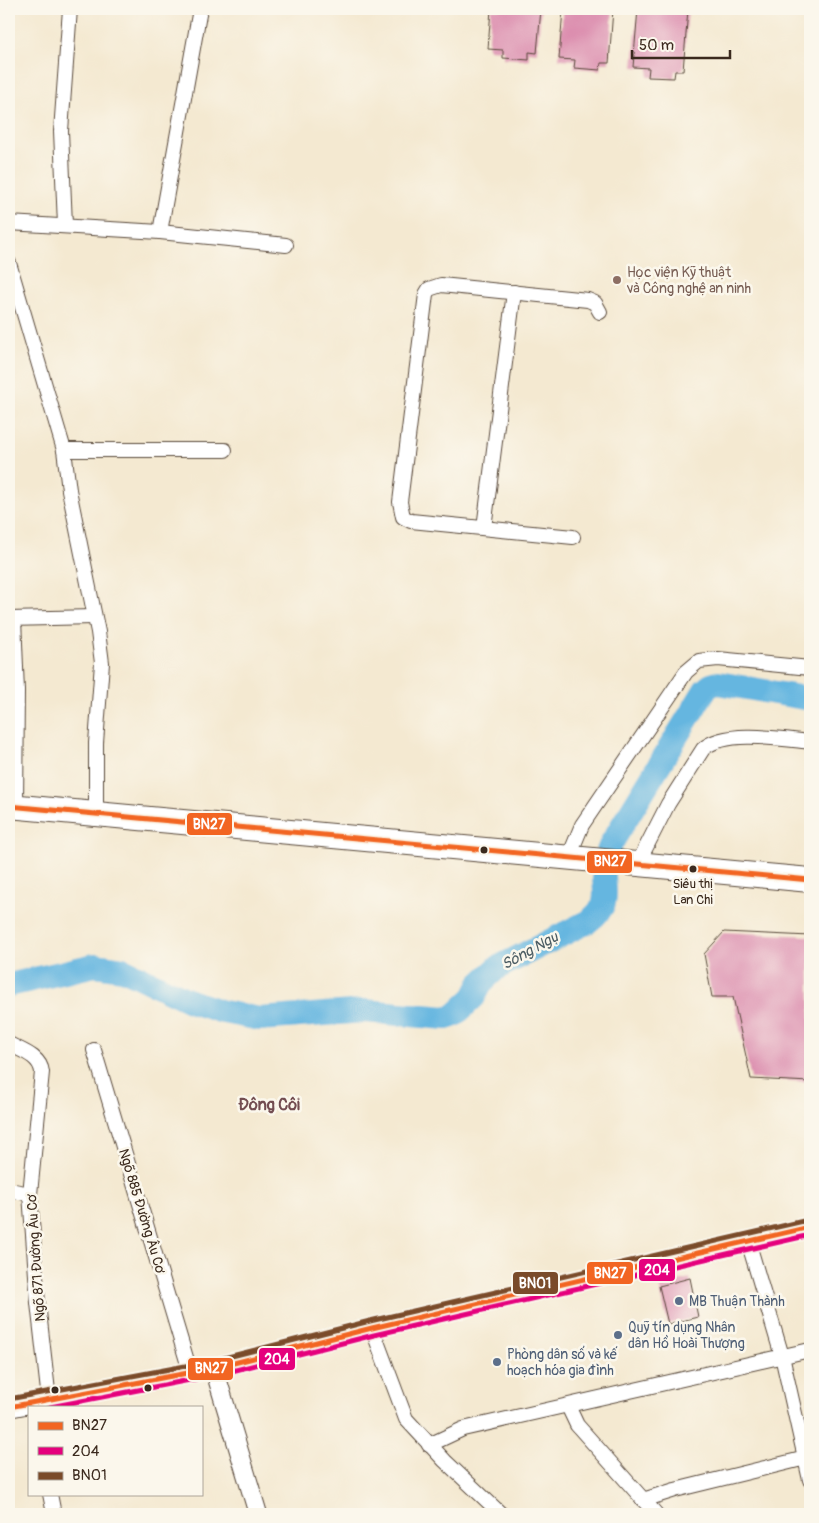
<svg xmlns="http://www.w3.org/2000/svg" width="819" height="1523" viewBox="0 0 819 1523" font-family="Pangolin,sans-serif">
<rect width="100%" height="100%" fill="#fbf7ec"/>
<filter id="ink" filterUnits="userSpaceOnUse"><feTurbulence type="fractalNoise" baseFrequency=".02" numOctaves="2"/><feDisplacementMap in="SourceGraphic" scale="10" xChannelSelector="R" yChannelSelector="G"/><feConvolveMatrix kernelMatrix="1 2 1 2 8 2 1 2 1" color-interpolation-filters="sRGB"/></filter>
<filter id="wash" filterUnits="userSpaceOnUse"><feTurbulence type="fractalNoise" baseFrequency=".0096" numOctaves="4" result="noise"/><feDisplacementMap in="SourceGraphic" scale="20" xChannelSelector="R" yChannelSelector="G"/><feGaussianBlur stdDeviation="1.12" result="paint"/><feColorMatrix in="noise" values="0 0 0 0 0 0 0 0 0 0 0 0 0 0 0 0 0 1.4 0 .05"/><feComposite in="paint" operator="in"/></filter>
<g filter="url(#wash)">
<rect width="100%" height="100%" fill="#f4e9d1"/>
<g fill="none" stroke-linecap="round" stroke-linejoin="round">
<!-- river -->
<path stroke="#65b6e0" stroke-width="24" d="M9 985 95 965 123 969 192 1002 223 1012 260 1019 364 1011 446 1018 455 1015 474 997 481 983 497 968 589 921C609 905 605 898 604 876 603 863 607 853 612 842L705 690 711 685 718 683 810 699"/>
</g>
<g id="blocks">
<!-- building -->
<g fill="#dc8eaf">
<path d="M491 9H541L537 53 529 52V60L503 58V50L488 49Z"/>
<path d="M563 9H613L609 63H601L600 70 574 68 575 60 559 59Z"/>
<path d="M638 9H688L683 71H675L674 78 648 77 649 68 633 67Z"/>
<path d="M724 932 810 936V1082L751 1079 733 997H712L704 954Z"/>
<path d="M690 1278 698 1317 668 1324 659 1286Z"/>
</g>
</g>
</g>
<g filter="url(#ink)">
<use href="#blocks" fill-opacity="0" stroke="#574739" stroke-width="1"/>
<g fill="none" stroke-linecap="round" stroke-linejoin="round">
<defs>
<g id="minor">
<path d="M9 223 160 232 286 245"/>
<path d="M65 225 61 131 70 9"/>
<path d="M160 232 200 9"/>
<path d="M9 263 64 450 69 490 98 632 102 663 96 743V814"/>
<path d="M64 450H225"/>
<path d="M484 528 514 292"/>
<path d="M573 537 411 521 403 517 400 502 426 294 429 289 441 285 588 300 595 303 600 312"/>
<path d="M9 619 94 617"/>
<path d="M14 619 17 691"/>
<path d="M9 691H17L16 807"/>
<path d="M568 859 582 825 686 672 699 661 718 659 810 668"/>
<path d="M637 865 668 804 703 749C726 729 782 739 810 742"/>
<path d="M9 1044C22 1051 40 1056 42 1072L30 1194 38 1303 49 1400"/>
<path d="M94 1050 190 1371"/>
<path d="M9 1190 30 1194"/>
<path d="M748 1241 782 1356 810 1480"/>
<path d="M372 1328 406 1419 445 1461 501 1514"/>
<path d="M568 1406 577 1425 656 1514"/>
<path d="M429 1445 463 1429 810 1350"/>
<path d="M50 1494 54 1514"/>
<path d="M643 1500 675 1490 810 1457"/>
</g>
<path id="tertiary" d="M214 1368 258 1514"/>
<path id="secondary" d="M9 1407 214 1368 372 1328 810 1227"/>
<path id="trunk" d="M9 806 810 880"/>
</defs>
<!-- minor casing -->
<use href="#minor" stroke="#574739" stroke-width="16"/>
<!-- tertiary casing -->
<use href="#tertiary" stroke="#574739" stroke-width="20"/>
<!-- secondary casing -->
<use href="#secondary" stroke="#574739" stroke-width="22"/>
<!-- trunk casing -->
<use href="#trunk" stroke="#574739" stroke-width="26"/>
<!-- minor -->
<use href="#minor" stroke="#fff" stroke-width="14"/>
<!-- tertiary -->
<use href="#tertiary" stroke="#fff" stroke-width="18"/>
<!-- secondary -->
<use href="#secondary" stroke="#fff" stroke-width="20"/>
<!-- trunk -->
<use href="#trunk" stroke="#fff" stroke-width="24"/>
<defs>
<g id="bus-1">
<path d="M9 806 810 880"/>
<path d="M9 1407 214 1368 372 1328 810 1227"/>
</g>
<path id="bus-2" d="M50 1407 216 1375 374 1335 810 1235"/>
<path id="bus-3" d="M9 1399 212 1361 370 1321 808 1220"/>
</defs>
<!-- bus-1 casing -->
<use href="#bus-1" stroke="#fbf7ec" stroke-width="9"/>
<!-- bus-2 casing -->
<use href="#bus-2" stroke="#fbf7ec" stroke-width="9"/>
<!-- bus-3 casing -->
<use href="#bus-3" stroke="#fbf7ec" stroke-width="9"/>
<!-- bus-1 -->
<use href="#bus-1" stroke="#f26522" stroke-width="5"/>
<!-- bus-2 -->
<use href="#bus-2" stroke="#e5007d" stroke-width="5"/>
<!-- bus-3 -->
<use href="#bus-3" stroke="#7a4b2a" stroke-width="5"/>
</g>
</g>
<!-- markers -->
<circle fill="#8d6e63" stroke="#fbf7ec" stroke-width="2" cx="617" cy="280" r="5"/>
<g fill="#3b2a1e" stroke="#fbf7ec" stroke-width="2">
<circle cx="484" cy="850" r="4.5"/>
<circle cx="693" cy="869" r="4.5"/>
<circle cx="148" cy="1388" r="4.5"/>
<circle cx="55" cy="1390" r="4.5"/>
</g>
<g fill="#5c6f8a" stroke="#fbf7ec" stroke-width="2">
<circle cx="679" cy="1301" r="5"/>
<circle cx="618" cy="1335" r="5"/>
<circle cx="497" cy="1362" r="5"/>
</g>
<g text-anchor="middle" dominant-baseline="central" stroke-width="5" stroke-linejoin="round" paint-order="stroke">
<!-- bus labels -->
<g font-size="13" fill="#3b2a1e" stroke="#fbf7ec">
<text x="693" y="884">Siêu thị<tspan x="693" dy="16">Lan Chi</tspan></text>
</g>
<!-- education labels -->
<g font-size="14" fill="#785e54" stroke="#fbf7ec" text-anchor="start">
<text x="627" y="272">Học viện Kỹ thuật<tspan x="627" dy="16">và Công nghệ an ninh</tspan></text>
</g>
<!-- street labels -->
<g font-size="14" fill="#3b2a1e" stroke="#fbf7ec">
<text transform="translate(142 1211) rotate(73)">Ngõ 885 Đường Âu Cơ</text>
<text transform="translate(36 1258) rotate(-94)">Ngõ 871 Đường Âu Cơ</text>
</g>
<!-- service labels -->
<g font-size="14" fill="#4e5e75" stroke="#fbf7ec" text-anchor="start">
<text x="689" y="1301">MB Thuận Thành</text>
<text x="628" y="1327">Quỹ tín dụng Nhân<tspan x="628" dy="16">dân Hồ Hoài Thượng</tspan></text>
<text x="507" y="1354">Phòng dân số và kế<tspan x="507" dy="16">hoạch hóa gia đình</tspan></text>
</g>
<!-- water labels -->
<g font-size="15" font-style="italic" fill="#4a5b62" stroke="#fbf7ec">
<text transform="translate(530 951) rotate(-29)">Sông Ngụ</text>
</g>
<!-- quarter labels -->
<g font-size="16" font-weight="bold" fill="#734d51" stroke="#fbf7ec">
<text x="269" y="1105">Đông Côi</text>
</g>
</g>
<g stroke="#fbf7ec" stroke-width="2">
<rect x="186" y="812" width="47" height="24" rx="5" fill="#f26522"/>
<rect x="586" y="850" width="47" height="24" rx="5" fill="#f26522"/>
<rect x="638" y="1258" width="38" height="24" rx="5" fill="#e5007d"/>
<rect x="586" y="1261" width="48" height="24" rx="5" fill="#f26522"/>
<rect x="512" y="1271" width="47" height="24" rx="5" fill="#7a4b2a"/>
<rect x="258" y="1347" width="38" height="24" rx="5" fill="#e5007d"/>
<rect x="187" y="1357" width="47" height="24" rx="5" fill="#f26522"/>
</g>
<g font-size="14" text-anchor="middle" font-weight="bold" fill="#fff">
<text x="209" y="829">BN27</text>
<text x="610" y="866">BN27</text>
<text x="657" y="1275">204</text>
<text x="610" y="1278">BN27</text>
<text x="535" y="1288">BN01</text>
<text x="277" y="1364">204</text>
<text x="211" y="1373">BN27</text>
</g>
<!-- margin -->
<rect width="819" height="1523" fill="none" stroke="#fbf7ec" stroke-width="30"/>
<!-- legend -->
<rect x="28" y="1406" width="175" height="90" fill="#fbf7ec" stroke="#aea59a"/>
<rect x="38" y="1422" width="25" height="8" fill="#f26522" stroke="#aea59a"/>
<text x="72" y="1430" font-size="15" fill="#3b2a1e">BN27</text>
<rect x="38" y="1447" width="25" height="8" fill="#e5007d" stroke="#aea59a"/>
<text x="72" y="1456" font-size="15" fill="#3b2a1e">204</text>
<rect x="38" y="1472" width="25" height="8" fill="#7a4b2a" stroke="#aea59a"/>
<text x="72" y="1480" font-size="15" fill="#3b2a1e">BN01</text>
<!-- scale -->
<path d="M632 50v8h98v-8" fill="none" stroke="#3b2a1e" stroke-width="2.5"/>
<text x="639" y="50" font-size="15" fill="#3b2a1e" stroke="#fbf7ec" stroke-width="4" paint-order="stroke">50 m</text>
</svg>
